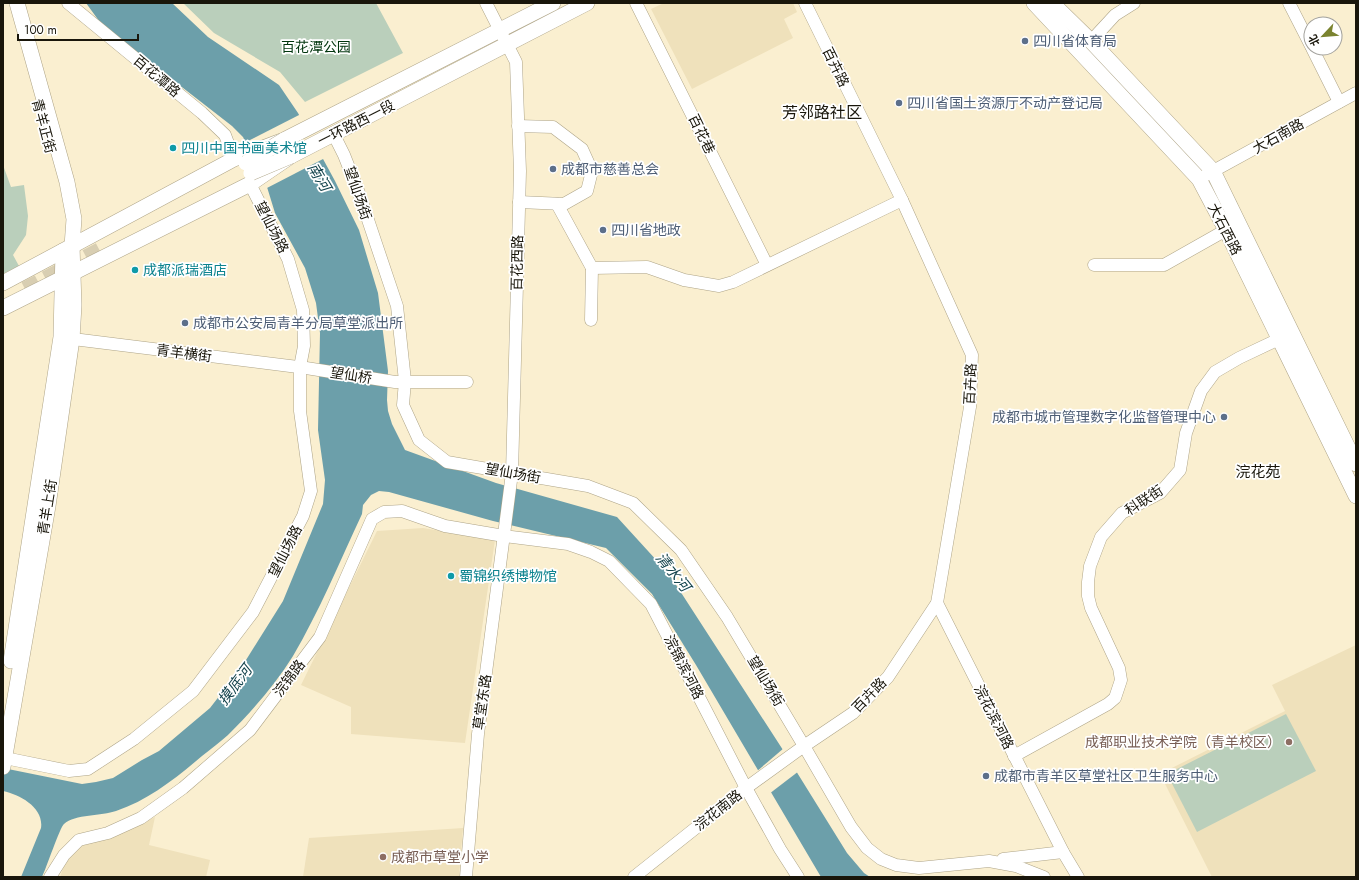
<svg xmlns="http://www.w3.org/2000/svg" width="1359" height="880" viewBox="0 0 1359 880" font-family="Jost,'Noto Sans SC',sans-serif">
<rect width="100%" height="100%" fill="#faefd0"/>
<!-- built -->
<g fill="#efe1bb">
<path d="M664 3H793L797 12 784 19 793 38 692 89 651 9Z"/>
<path d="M423 528 495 540 465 743 351 734V707L301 685 377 531Z"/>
<path d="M1356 645V877H1212L1160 774 1285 711 1272 685Z"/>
<path d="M155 817 149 845 210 860 206 877H60L64 866 71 854 79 847 116 835Z"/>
<path d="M463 828 459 877H303L309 838Z"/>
</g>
<!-- green -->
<g fill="#bacfbb">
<path d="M183 3H376L403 53 305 102 280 72 214 33Z"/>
<path d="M3 165 11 187 24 185 28 216 26 235 13 255 19 266 3 274Z"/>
<path d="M1286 714 1316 771 1197 832 1167 774Z"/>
</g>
<!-- water -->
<path fill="#6c9faa" d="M86 3H172L208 37 279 85 298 113 335 181 359 230 378 293 388 371 387 400 388 411 392 424 405 450 496 483 617 517 669 574 783 750 847 853 864 873 870 877H821L696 665 652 594 606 548 493 521 389 492 379 491 371 495 363 505 362 514C340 561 319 612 293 656 275 685 252 711 228 735 220 742 211 749 202 756 176 778 149 800 116 811 102 816 75 814 64 824 60 827 46 869 42 877H21L41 828C44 808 21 795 3 791V768L82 784 96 782 113 778 142 760 159 751 210 708 241 668 283 601 323 504 325 480 318 430 320 333 316 303 305 268 275 213 267 187 243 137 232 126 102 25Z"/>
<!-- pier -->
<g fill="#faefd0">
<path d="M301 114 325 158 265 189 244 143Z"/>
<path d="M784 748 799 771 769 794 756 772Z"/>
</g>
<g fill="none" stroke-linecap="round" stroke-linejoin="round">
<!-- major-tunnel -->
<path stroke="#d8ceb2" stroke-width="15" stroke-dasharray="15 8" stroke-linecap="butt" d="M25 289 105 247"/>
<defs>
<g id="minor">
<path d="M68 3 202 113 225 135 234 159"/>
<path d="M636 3 767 265"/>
<path d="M1289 3 1311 46"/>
<path d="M1091 41 1115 15 1134 3"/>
<path d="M1312 48 1339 102"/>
<path d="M518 126 553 127 582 149 592 171 587 191 564 204 519 202"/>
<path d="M334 135 344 155 359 193 397 306 405 381 403 405 419 440 447 462 588 486 633 503 681 550 727 617 804 746 851 827 867 848 881 859 896 865 919 868 989 861 1016 866 1044 877"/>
<path d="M1206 175 1356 93"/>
<path d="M557 204 592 268 647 267 684 280 719 286 733 282 902 200"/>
<path d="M1094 265H1164L1226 230"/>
<path d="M591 320 592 268"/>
<path d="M65 338 306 368 395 382H467"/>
<path d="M937 603 1063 852 1078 877"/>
<path d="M1014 756 1108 704 1115 698 1121 680 1119 668 1091 608 1088 596V582L1090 566 1101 537 1122 513 1160 493 1180 470 1186 433 1201 391 1215 372 1239 358 1279 339"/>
<path d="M5 758 69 771 88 769 134 739 193 691 253 612 303 516 311 491 300 411V367L304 346 303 310 288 259 250 184"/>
<path d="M1003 859 1063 852"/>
<path d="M50 877 64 855 79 840 108 833 141 818 183 788 250 730 320 637 372 519 384 512 402 511 445 526 504 536 568 544 591 552 609 561 651 604 746 788 780 849 798 877"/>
<path d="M466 877 478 734 512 473 520 171 516 62 486 3"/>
<path d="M634 877 746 788 804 746 853 713 888 677 937 603 970 407 972 355 902 200 805 3"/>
</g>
<g id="major">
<path d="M1034 3 1199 179 1226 230 1356 496"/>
<path d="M1052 3 1091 41 1213 171 1356 464"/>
<path d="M3 283 234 159 284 140 553 3"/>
<path d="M3 308 250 184 291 156 587 3"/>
<path d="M11 661 61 337 63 251"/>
<path d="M3 767 48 506 72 339 74 305 72 246 74 219 67 182 17 3"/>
</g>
</defs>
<!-- minor casing -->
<use href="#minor" stroke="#aea487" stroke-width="13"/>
<!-- major casing -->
<use href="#major" stroke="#aea487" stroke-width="16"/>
<!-- minor -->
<use href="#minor" stroke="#fff" stroke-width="12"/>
<!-- major -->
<use href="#major" stroke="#fff" stroke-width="15"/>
<defs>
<g id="major-bridge">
<path d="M246 163 284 140"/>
<path d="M251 173 291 156"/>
</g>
</defs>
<!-- major-bridge casing -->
<use href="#major-bridge" stroke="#aea487" stroke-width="16" stroke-linecap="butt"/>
<!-- major-bridge -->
<use href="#major-bridge" stroke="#fff" stroke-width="15"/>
</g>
<!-- markers -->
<g fill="#5c6f8a" stroke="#fff" stroke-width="1.5">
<circle cx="1025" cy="41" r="4"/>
<circle cx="899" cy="103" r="4"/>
<circle cx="553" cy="169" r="4"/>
<circle cx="603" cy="230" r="4"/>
<circle cx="185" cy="323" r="4"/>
<circle cx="1224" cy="417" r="4"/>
<circle cx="986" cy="776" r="4"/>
</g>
<g fill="#0f9aa8" stroke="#fff" stroke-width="1.5">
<circle cx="173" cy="148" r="4"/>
<circle cx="135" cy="270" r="4"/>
<circle cx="451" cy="576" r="4"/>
</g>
<g fill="#8d6e63" stroke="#fff" stroke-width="1.5">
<circle cx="1289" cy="742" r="4"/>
<circle cx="383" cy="857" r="4"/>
</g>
<g text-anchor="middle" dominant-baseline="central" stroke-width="3.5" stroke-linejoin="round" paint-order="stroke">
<!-- service labels -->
<g font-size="14" fill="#4e5e75" stroke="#fff" text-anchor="start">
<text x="1033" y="41">四川省体育局</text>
<text x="907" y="103">四川省国土资源厅不动产登记局</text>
<text x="561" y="169">成都市慈善总会</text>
<text x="611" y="230">四川省地政</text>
<text x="193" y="323">成都市公安局青羊分局草堂派出所</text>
<text x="1216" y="417" text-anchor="end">成都市城市管理数字化监督管理中心</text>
<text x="994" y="776">成都市青羊区草堂社区卫生服务中心</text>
</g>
<!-- park labels -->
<g font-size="14" fill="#00350d" stroke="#fff">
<text x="316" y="47">百花潭公园</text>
</g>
<!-- street labels -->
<g font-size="14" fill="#19160b" stroke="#fff">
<text transform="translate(836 67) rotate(64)">百卉路</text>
<text transform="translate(157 76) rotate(40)">百花潭路</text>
<text transform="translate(356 123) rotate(-27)">一环路西一段</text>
<text transform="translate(44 126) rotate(75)">青羊正街</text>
<text transform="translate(702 134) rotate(64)">百花巷</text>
<text transform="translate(1278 136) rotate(-29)">大石南路</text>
<text transform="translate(358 193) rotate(71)">望仙场街</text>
<text transform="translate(272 227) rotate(63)">望仙场路</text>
<text transform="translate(1225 229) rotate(63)">大石西路</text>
<text transform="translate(517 263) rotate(-89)">百花西路</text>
<text transform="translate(184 353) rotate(7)">青羊横街</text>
<text transform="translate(351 375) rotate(9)">望仙桥</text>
<text transform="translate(970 384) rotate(-87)">百卉路</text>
<text transform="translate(513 473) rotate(10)">望仙场街</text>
<text transform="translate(1144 500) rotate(-33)">科联街</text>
<text transform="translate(47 507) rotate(-81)">青羊上街</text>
<text transform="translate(285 551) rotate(-63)">望仙场路</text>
<text transform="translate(684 667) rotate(63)">浣锦滨河路</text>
<text transform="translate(289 678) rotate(-53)">浣锦路</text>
<text transform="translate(766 681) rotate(59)">望仙场街</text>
<text transform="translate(869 695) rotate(-46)">百卉路</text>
<text transform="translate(482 702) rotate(-82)">草堂东路</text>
<text transform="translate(994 717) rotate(63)">浣花滨河路</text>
<text transform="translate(718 810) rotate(-38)">浣花南路</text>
</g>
<!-- culture labels -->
<g font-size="14" fill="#0d838f" stroke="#fff" text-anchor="start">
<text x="181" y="148">四川中国书画美术馆</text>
<text x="143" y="270">成都派瑞酒店</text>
<text x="459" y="576">蜀锦织绣博物馆</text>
</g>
<!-- education labels -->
<g font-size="14" fill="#785e54" stroke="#fff" text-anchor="end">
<text x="1281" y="742">成都职业技术学院（青羊校区）</text>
<text x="391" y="857" text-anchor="start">成都市草堂小学</text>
</g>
<!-- water labels -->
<g font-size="15" font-style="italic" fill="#15444d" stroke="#fff">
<text transform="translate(319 177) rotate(59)">南河</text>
<text transform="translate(673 572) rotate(51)">清水河</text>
<text transform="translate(235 685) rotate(-53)">摸底河</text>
</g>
<!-- neighbourhood labels -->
<g font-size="15" fill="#19160b" stroke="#fff">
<text x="1258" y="472">浣花苑</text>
</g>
<!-- quarter labels -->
<g font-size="16" fill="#19160b" stroke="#fff">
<text x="822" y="112">芳邻路社区</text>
</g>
</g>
<!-- border -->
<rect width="1359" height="880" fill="none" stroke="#19160b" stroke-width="8"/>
<!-- north arrow -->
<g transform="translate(1323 36) rotate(244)"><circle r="19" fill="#ffffff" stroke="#a3a29d"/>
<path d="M0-3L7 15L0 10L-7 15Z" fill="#7a832f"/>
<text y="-6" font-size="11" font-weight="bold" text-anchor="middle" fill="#19160b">北</text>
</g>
<!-- scale -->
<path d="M18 34v6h120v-6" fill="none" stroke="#19160b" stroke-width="2"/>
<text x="24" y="34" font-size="12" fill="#19160b" stroke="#ffffff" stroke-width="3" paint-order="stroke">100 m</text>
</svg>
